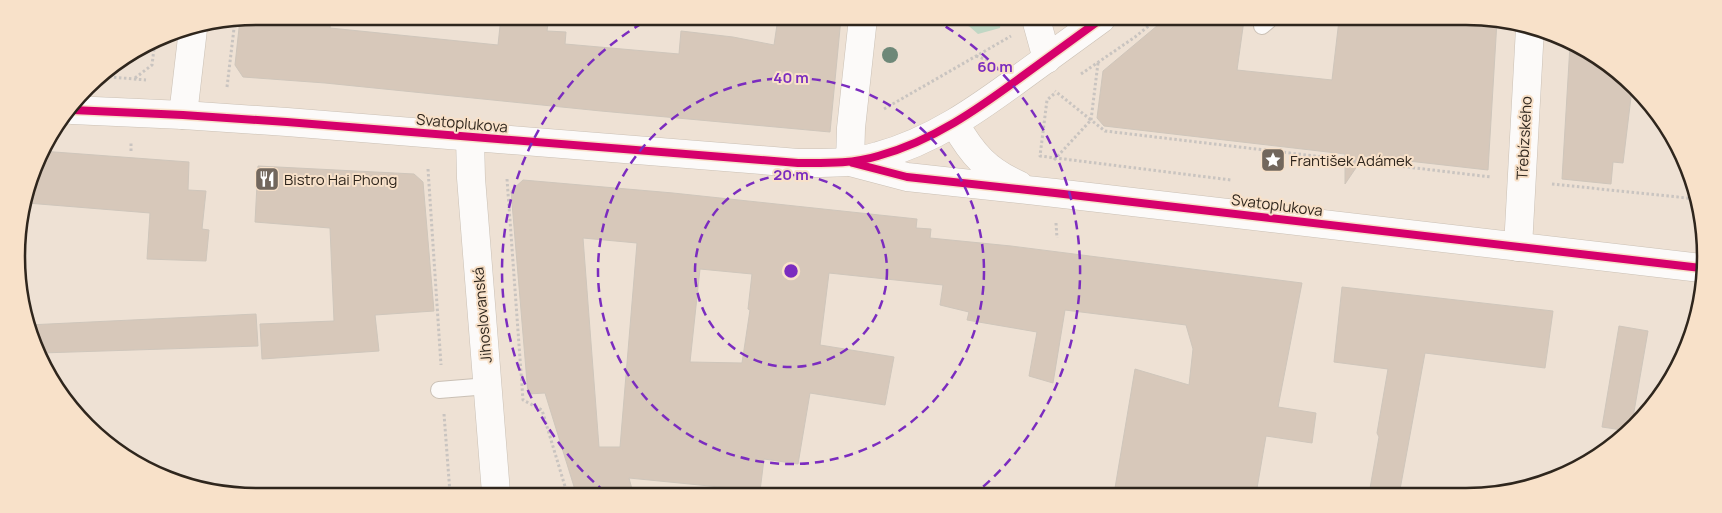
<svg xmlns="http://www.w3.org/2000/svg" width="1722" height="513" viewBox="0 0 1722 513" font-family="Manrope,sans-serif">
<rect width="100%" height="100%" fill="#eee1d4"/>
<!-- green -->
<path fill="#c0d7c4" d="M955 19H1001L1000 28 978 34 970 27Z"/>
<!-- building -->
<g fill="#d7c8ba" stroke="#cfc6bb" fill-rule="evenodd">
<path d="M256 16H314L331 19 330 28 498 45 501 17H549L547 31 566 32 565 44 679 54 681 31 733 37 774 45 778 18H841L830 132 601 111 325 83 243 77 235 65 240 19Z"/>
<path d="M1164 20H1244L1237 70 1332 80 1339 20 1497 21 1488 170 1364 156 1345 184V154L1104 126 1097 118 1103 71Z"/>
<path d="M1570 45 1599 57 1632 89 1623 163 1613 162 1611 184 1562 179Z"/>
<path d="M41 151 189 162 188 190 206 191 202 229 209 230 206 261 147 259 150 213 27 203Z"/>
<path d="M258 166 414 174 423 182 434 311 375 315 379 351 262 359 260 324 334 321 330 228 255 222Z"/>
<path d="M523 180 673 193 917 219 916 228 931 229 930 238 1011 246 1302 283 1278 407 1316 413 1312 443 1266 436 1256 494H1114L1135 369 1189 385 1193 349 1186 325 1065 310 1053 383 1029 376 1037 332 967 320 969 312 940 305 943 285 829 273 820 345 894 357 885 405 810 393 798 464 764 459 760 491 629 478 633 493H576L545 393 528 394 511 191ZM583 238 637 243 620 447H599ZM700 269 752 274 748 309 750 310 742 363 690 362Z"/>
<path d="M1342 287 1553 311 1545 368 1425 353 1399 495 1369 494 1379 437 1377 433 1388 369 1334 362Z"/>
<path d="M256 314 258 346 41 353 28 325Z"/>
<path d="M1619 326 1648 331 1631 429 1629 431 1602 427Z"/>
</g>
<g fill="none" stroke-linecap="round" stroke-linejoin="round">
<defs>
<g id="service">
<path d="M1262 26 1269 20"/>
<path d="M439 390 488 386"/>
</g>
<g id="minor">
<path d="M863 18 851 128 850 162 907 177 1055 193 1701 268"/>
<path d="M1036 19 1047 59"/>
<path d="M183 115 193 29"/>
<path d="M955 124C972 154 987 171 1019 185"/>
<path d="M470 137 471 178 496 493"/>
<path d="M1518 247 1530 28"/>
</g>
<path id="tertiary" d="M72 110 183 115 287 122 798 163C825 163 852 164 878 156 933 141 978 109 1024 75 1049 57 1075 38 1101 19"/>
</defs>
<!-- service casing -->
<use href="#service" stroke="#cac0b5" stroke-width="18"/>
<!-- minor casing -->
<use href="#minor" stroke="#cac0b5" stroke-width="29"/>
<!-- tertiary casing -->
<use href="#tertiary" stroke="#cac0b5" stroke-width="29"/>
<!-- path -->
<g stroke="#c9c4c0" stroke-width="3" stroke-dasharray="2.5 2.5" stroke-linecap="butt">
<path d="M976 56 990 61"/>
<path d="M1098 63 1091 120 1105 131 1491 177"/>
<path d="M1081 74 1135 37 1156 20"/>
<path d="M99 76 146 80"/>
<path d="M135 78 152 65 155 40"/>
<path d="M227 87 235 20"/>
<path d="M1054 94 1047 100 1040 156 1231 180"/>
<path d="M884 109 1011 36"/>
<path d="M131 151V142"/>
<path d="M1054 160 1091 120 1055 91"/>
<path d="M428 169 441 365"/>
<path d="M507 179 523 400 542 410 567 493"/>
<path d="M1552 184 1697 199"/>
<path d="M1056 223 1057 238"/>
<path d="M444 414 450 493"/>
</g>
<!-- service -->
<use href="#service" stroke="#fcfaf9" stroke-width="16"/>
<!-- minor -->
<use href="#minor" stroke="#fcfaf9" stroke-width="28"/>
<!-- tertiary -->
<use href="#tertiary" stroke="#fcfaf9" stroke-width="28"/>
<defs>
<g id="cycleway">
<path d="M72 110 183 115 287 122 798 163C825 163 852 164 878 156 933 141 978 109 1024 75 1049 57 1075 38 1101 19"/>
<path d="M853 163 907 177 1055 193 1701 268"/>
</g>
</defs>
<!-- cycleway casing -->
<use href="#cycleway" stroke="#f8e1c9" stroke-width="11"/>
<!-- cycleway -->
<use href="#cycleway" stroke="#d6006c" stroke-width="8"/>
</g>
<!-- trees -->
<circle fill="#6e8878" cx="890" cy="55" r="8"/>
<!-- distance rings -->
<g fill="none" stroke="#7b2cbf" stroke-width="2.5" stroke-dasharray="9 6">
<circle cx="791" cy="271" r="96"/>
<circle cx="791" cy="271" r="193"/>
<path d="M605 492A289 289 0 0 1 651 18M933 19A289 289 0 0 1 977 492"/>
</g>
<!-- icons -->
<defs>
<symbol id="sight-square" viewBox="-11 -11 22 22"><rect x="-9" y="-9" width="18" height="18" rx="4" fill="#72675d" stroke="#f8e1c9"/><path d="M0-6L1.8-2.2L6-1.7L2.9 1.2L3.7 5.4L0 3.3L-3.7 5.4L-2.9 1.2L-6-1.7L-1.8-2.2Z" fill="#fff"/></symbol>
<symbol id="restaurant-square" viewBox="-11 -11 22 22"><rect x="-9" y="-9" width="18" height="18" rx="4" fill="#72675d" stroke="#f8e1c9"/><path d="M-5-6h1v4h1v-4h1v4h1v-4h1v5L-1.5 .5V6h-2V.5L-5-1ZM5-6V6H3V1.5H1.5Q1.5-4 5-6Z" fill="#fff"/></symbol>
</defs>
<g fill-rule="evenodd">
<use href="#sight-square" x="1259" y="146" width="28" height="28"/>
<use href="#restaurant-square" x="253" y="165" width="28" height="28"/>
</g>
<g text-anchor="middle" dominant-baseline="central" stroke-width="4" stroke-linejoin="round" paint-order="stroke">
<!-- street labels -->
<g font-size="15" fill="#2f261d" stroke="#f8e1c9">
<text transform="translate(462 123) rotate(5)">Svatoplukova</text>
<text transform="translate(1524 138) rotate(-87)">Třebízského</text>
<text transform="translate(1277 205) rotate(7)">Svatoplukova</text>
<text transform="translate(482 315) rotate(-95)">Jihoslovanská</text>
</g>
<!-- poi labels -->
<g font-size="15" fill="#2f261d" stroke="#f8e1c9" text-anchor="start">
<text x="1290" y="160">František Adámek</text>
<text x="284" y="179">Bistro Hai Phong</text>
</g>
</g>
<!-- crop -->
<path d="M0 0H1722V513H0ZM256 25H1466A231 231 0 0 1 1697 256V257A231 231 0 0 1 1466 488H256A231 231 0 0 1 25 257V256A231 231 0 0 1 256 25Z" fill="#f8e1c9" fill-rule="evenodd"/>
<path fill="none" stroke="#2f261d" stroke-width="2.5" d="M256 25H1466A231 231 0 0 1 1697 256V257A231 231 0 0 1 1466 488H256A231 231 0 0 1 25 257V256A231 231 0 0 1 256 25Z"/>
<circle cx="791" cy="271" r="8" fill="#7b2cbf" stroke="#f8e1c9" stroke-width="2.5"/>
<g font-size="15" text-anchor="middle" font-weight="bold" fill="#7b2cbf" stroke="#f8e1c9" stroke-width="4" stroke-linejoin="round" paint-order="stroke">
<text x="995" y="72">60 m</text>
<text x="791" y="83">40 m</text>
<text x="791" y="180">20 m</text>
</g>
</svg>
